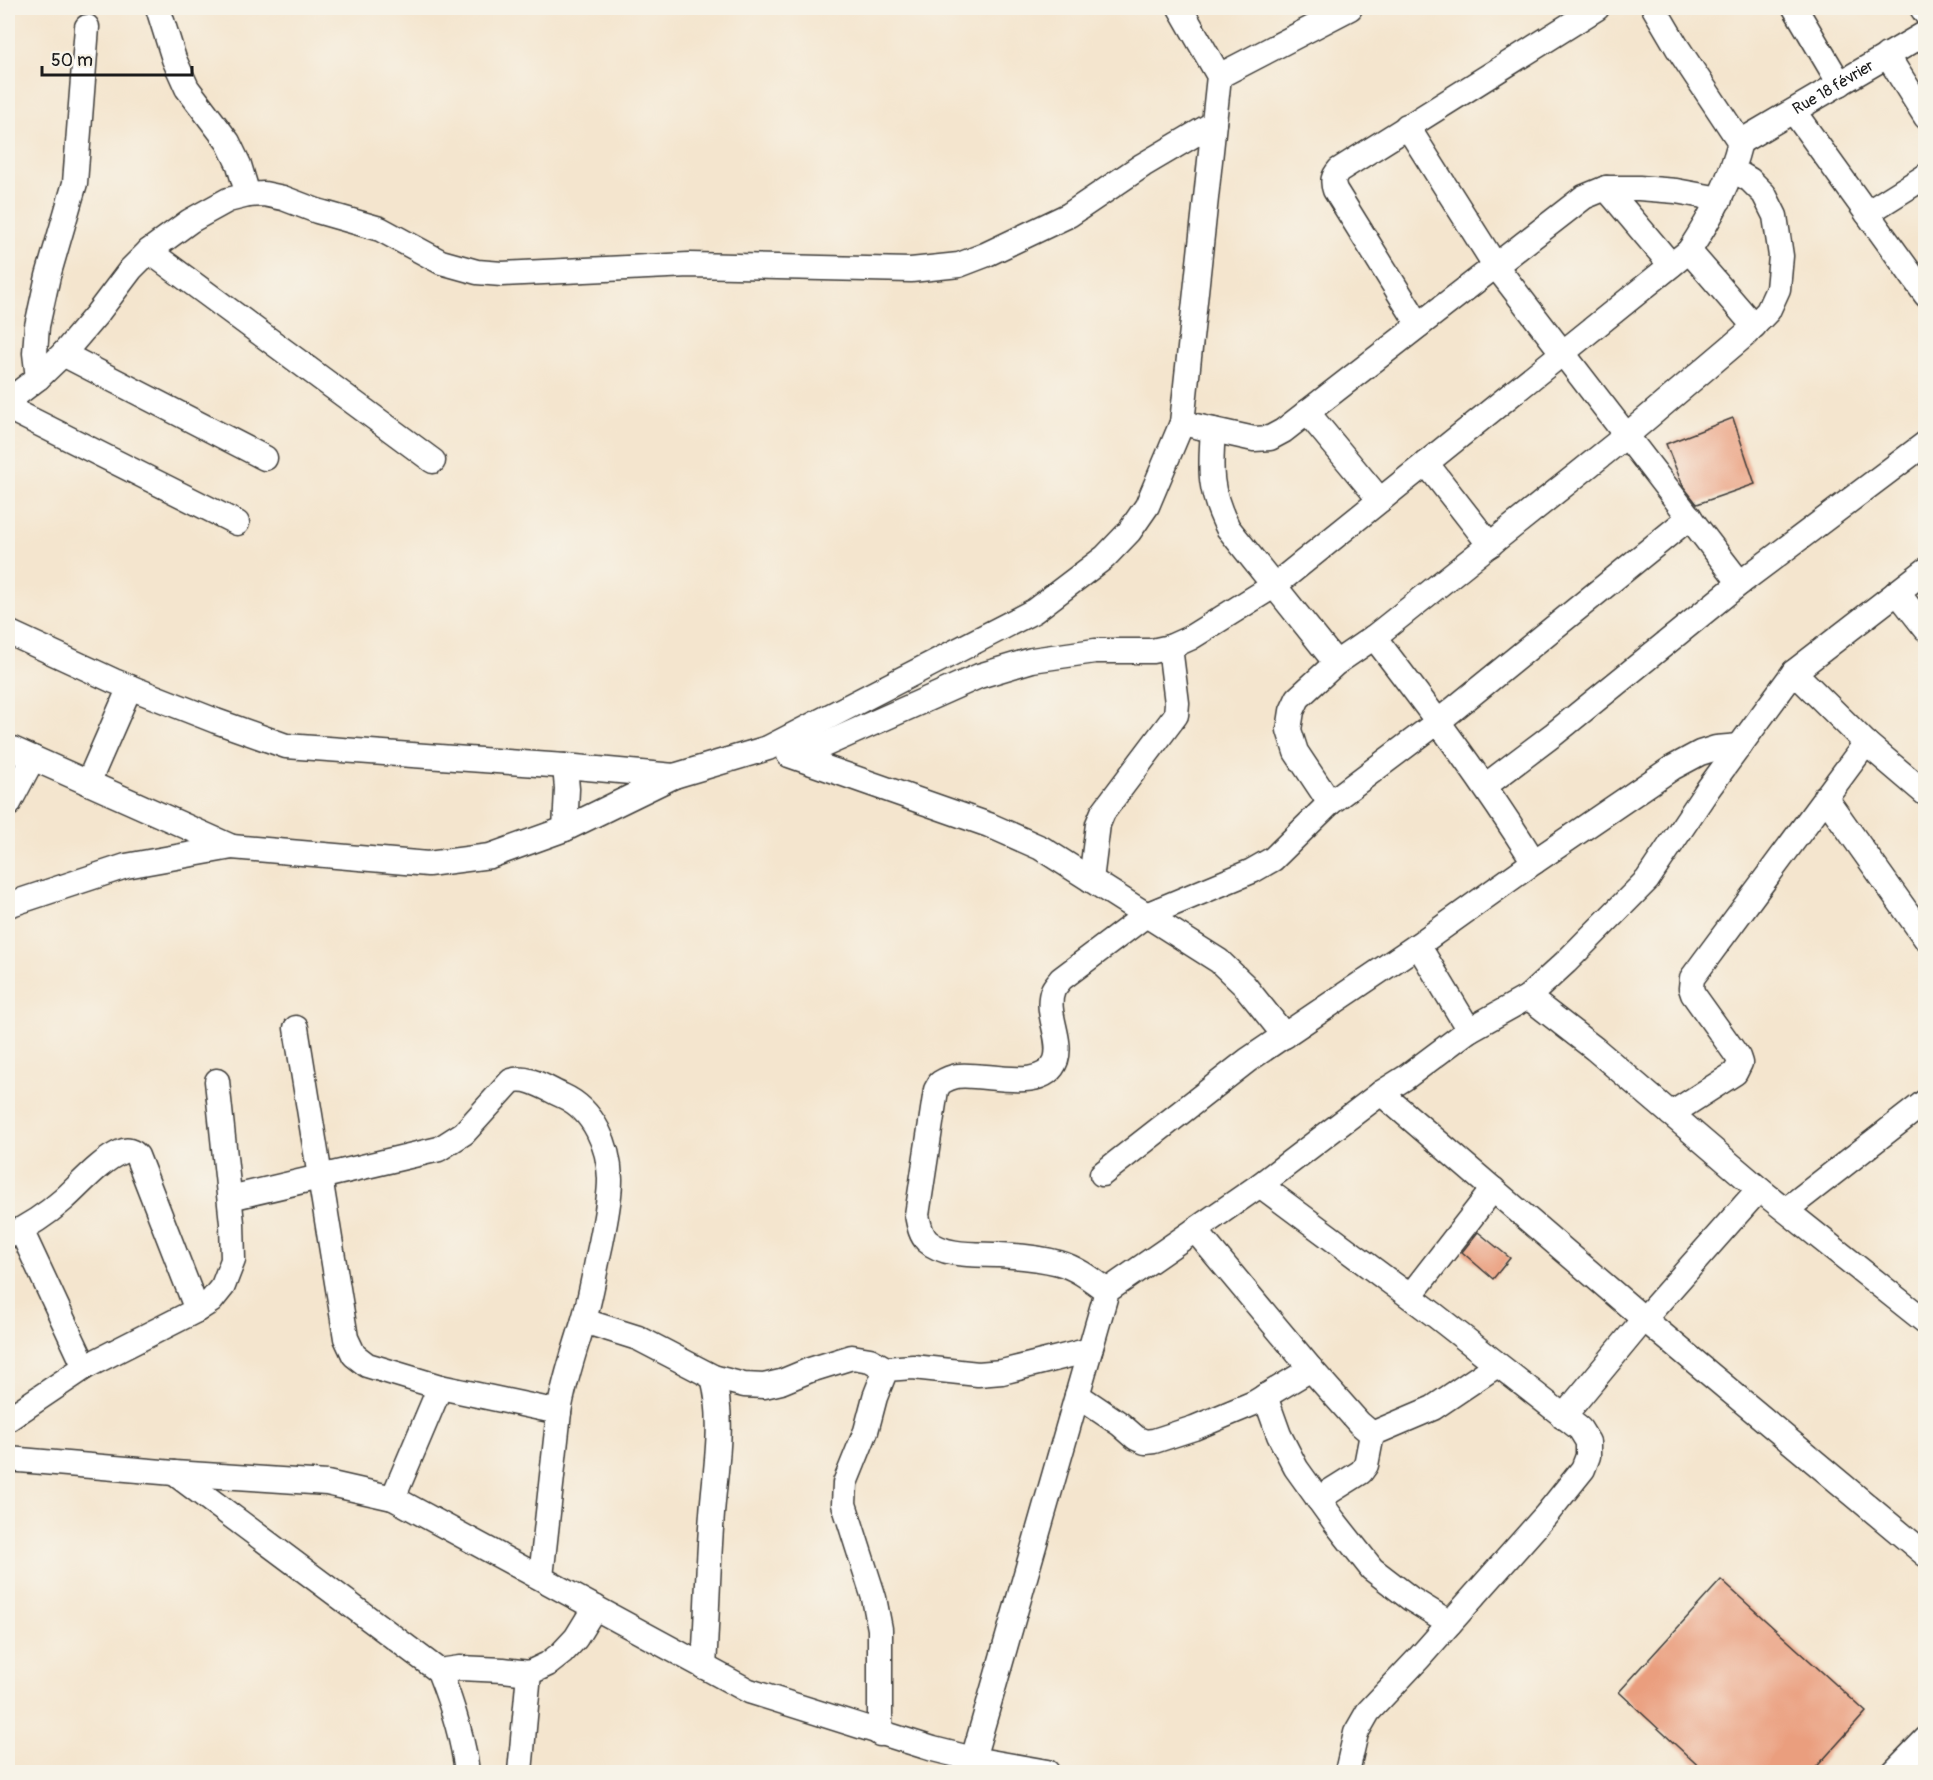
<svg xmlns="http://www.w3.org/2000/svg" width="1933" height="1780" viewBox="0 0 1933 1780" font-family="Pangolin,sans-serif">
<rect width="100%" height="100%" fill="#f7f3e8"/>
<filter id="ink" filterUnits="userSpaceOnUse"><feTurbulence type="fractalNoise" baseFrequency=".0167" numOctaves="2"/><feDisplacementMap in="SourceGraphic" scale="12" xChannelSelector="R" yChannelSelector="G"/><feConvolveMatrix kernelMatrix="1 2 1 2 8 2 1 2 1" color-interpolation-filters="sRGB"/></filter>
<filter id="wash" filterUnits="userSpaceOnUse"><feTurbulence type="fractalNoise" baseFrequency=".008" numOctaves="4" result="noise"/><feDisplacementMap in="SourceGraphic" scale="24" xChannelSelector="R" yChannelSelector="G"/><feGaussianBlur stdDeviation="1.35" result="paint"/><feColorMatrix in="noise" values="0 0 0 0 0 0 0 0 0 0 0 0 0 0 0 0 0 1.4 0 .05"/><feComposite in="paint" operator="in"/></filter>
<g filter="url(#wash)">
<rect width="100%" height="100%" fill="#f4e5ce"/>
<g id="blocks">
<!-- building -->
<g fill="#ea9e7e">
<path d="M1733 418 1755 484 1697 504 1683 486 1666 444Z"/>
<path d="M1478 1232 1510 1258 1493 1279 1462 1252Z"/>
<path d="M1721 1580 1866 1712 1811 1773H1706L1619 1692Z"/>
</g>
</g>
</g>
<g filter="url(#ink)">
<use href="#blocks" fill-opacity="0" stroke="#3c3a37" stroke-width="1.5"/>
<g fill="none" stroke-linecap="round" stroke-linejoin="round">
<defs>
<g id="minor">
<path d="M158 8 174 59 187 88 228 142 239 165 248 195"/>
<path d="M1795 8 1840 84"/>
<path d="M1922 8 1926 14"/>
<path d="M1887 55 1926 117"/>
<path d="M1219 76 1350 8"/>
<path d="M1794 112 1926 295"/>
<path d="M1407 126 1495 265 1740 583"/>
<path id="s1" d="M1740 142 1926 33"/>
<path d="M1606 188 1671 265"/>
<path d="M1867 213 1926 176"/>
<path d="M149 251 433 461"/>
<path d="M1689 251 1754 326"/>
<path d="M1419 325 1335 190C1332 181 1333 177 1339 170L1597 8"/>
<path d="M63 354 265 458"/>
<path d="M38 378 35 353 37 326 48 276 75 183 87 27"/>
<path d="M8 401 38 378 63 354 97 314 131 269 149 251 190 221 228 200 248 195 264 194 283 198 317 211 380 229 441 262 477 272 502 274 689 265 911 270 959 265 985 255 1069 215 1143 165 1214 123"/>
<path d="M8 408 237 523"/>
<path d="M1307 412 1380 500"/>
<path d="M1182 423 1254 439 1270 438 1283 431 1584 197 1606 188H1639L1676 191 1720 199"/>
<path d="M1213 430C1210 471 1209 491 1228 528L1336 663"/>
<path d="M1426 463 1490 545"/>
<path d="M1897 592 1926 629"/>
<path d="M8 632 114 681 216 721 286 746 565 766 674 776 768 748 1034 611 1105 557 1129 532 1147 506 1182 423 1219 76 1180 8"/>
<path d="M1374 637 1627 435 1745 335 1768 311 1778 289 1781 256 1775 216 1764 194 1750 180 1733 170"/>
<path d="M1794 672 1866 743 1926 794"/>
<path d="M8 747 232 847 126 866 8 905"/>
<path d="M789 755 989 825 1041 848 1219 961 1244 985 1285 1036"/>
<path d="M797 757 979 676 1032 660 1095 651H1152L1170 647 1190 638 1275 585 1689 251C1712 216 1730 182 1740 142L1677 47 1654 8"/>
<path d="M565 766 567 789 565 829"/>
<path d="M88 783 130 687"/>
<path d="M1485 786 1554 734 1740 583 1926 443"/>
<path d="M1825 797 1926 939"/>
<path d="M8 805 33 758"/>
<path d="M232 847 428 864 490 856 565 829 674 776"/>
<path d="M1534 862 1672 768 1700 753 1716 748 1740 746"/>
<path d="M1091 880 1098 824 1103 812 1176 715 1177 703 1170 647"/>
<path d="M1418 945 1469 1030"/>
<path d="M1528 997 1595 1049 1759 1189 1926 1322"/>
<path d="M296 1028 346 1338 354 1355 367 1365 440 1387 393 1498"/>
<path d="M1381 1093 1644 1319 1926 1555"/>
<path d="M1671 1114 1735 1073 1740 1063 1738 1057 1693 994 1691 988 1692 978 1866 743"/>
<path d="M1102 1174 1248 1060 1418 945 1534 862C1485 783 1430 710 1374 637L1336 663 1298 698 1292 711 1289 730 1296 752 1330 803 1439 721 1690 517"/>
<path d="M1260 1185 1436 1316 1580 1429 1588 1442V1456L1583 1469 1546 1515 1419 1658 1368 1712 1356 1733 1347 1772"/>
<path d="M230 1198 439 1149 464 1133 511 1081C528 1075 547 1089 563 1096 594 1110 609 1146 610 1179 610 1201 605 1222 601 1243 595 1269 591 1297 583 1323 574 1353 564 1381 559 1412L440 1387"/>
<path d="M1787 1209 1926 1101"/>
<path d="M21 1230 85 1367"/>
<path d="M1195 1230 1311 1369 1359 1423 1372 1434 1433 1408 1497 1365"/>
<path d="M8 1236C27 1227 46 1215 63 1200 79 1186 101 1160 121 1152 127 1149 133 1151 137 1156L197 1310"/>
<path d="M1107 1291C1092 1280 1077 1268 1059 1263 1040 1258 1019 1256 999 1255 977 1254 945 1257 927 1241 920 1234 919 1224 917 1215L936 1090 940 1083C945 1080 951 1077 957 1076 984 1072 1044 1094 1056 1060 1063 1038 1044 1012 1053 990 1054 987 1059 982 1061 979L1146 915 1252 871 1273 859 1330 803"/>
<path d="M1410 1296 1493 1189"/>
<path d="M584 1321 638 1338 713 1377 744 1385 764 1386 781 1382 810 1370 852 1357 870 1360 886 1369"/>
<path d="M1077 1395 1120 1424 1136 1438 1145 1442 1154 1441 1194 1428 1254 1403 1311 1369"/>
<path d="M1265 1396 1279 1435 1296 1468 1334 1521 1372 1569 1411 1599 1450 1623"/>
<path d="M1563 1417 1644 1319 1759 1189"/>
<path d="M8 1419 85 1367 197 1310 211 1301 223 1286 233 1260 232 1223 217 1081"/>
<path d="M8 1459 174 1473 327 1483 393 1498 749 1691 933 1749 973 1759 1047 1772"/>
<path d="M174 1473 439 1671C452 1704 463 1737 467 1772"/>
<path d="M1318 1499 1361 1472 1366 1465 1372 1434"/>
<path d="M541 1577 559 1412"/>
<path d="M704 1667C707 1616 708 1565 712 1514 715 1469 725 1422 713 1377"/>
<path d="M439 1671 460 1668 503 1670 529 1673 548 1664 562 1653 576 1638 595 1607"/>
<path d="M880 1734V1629L874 1598 844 1504 845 1483 866 1431 875 1397 886 1369 913 1367 978 1374 1002 1372 1090 1350"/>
<path d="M520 1772 529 1673"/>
<path d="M964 1772 973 1759 1107 1291 1260 1185 1381 1093 1405 1078 1469 1030 1528 997 1566 962 1647 880 1708 789 1794 672 1926 570"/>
<path d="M1894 1772 1926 1739"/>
</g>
</defs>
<!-- minor casing -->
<use href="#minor" stroke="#3c3a37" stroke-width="27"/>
<!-- minor -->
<use href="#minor" stroke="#fff" stroke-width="24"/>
</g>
</g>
<g text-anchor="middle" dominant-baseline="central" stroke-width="4.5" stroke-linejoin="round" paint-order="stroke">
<!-- street labels -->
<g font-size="16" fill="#1c1c1c" stroke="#f7f3e8">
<text stroke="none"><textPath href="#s1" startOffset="108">Rue 18 février</textPath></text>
</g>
</g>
<!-- margin -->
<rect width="1933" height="1780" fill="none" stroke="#f7f3e8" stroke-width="30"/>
<!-- scale -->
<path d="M42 66v9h150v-9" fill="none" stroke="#1c1c1c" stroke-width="3"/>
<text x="51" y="66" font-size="18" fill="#1c1c1c" stroke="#f7f3e8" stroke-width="4.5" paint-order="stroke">50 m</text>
</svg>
